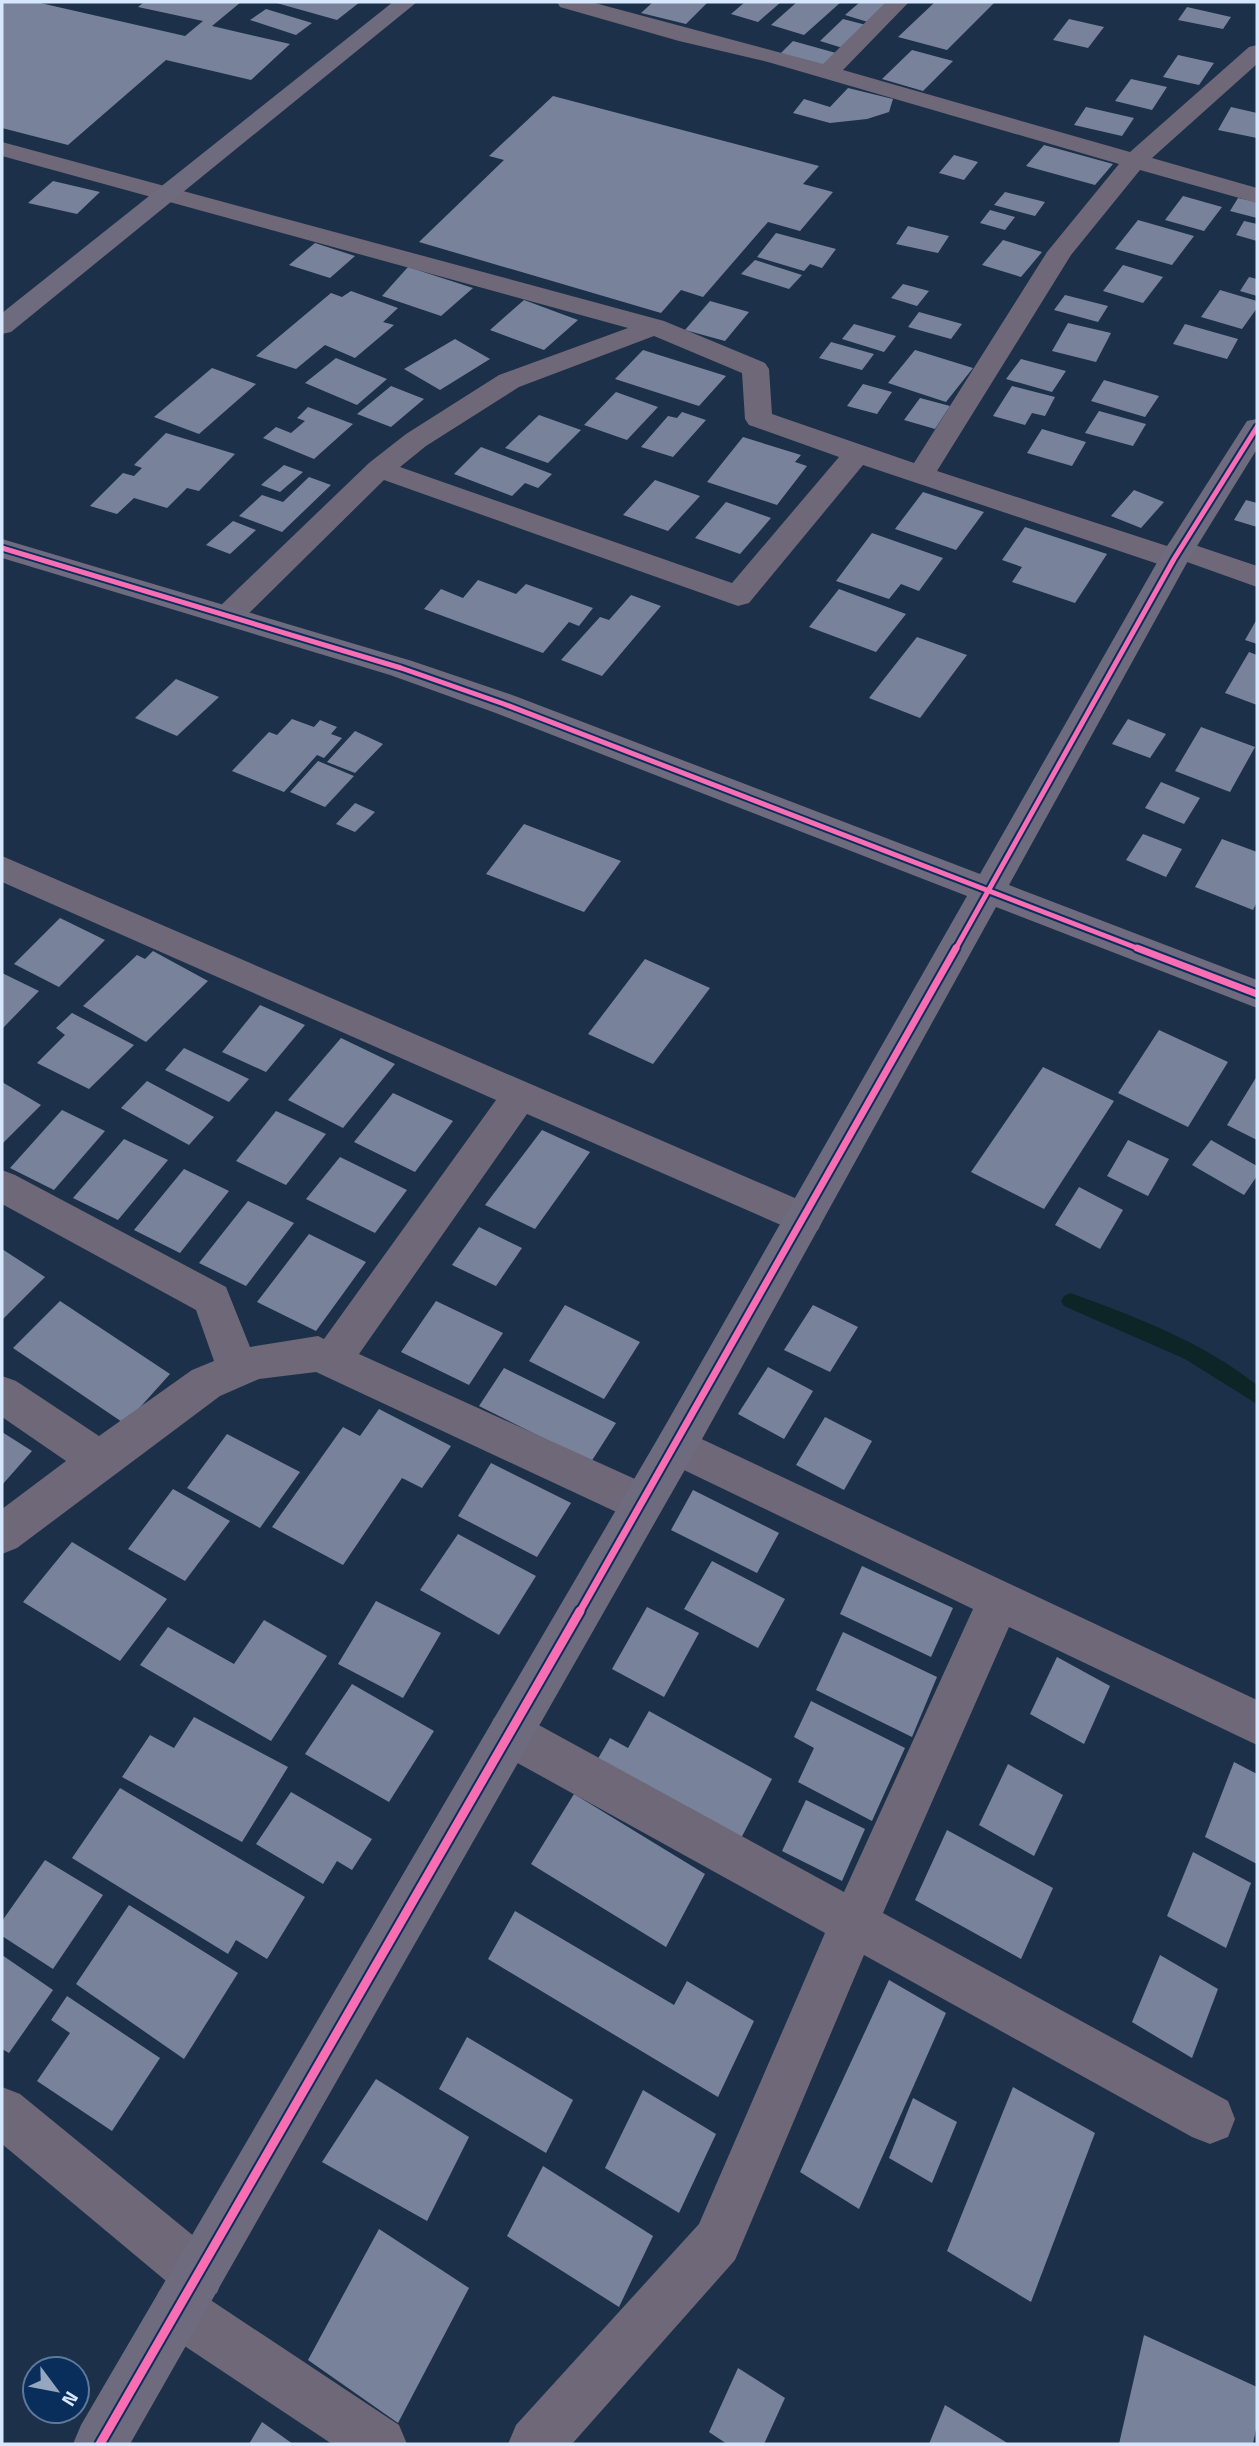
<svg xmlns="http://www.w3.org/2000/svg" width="1259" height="2446" viewBox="0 0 1259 2446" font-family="'Titillium Web',sans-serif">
<rect width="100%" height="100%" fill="#1c3049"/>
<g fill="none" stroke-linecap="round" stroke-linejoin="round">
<!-- stream -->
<path fill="#0d2527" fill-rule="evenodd" d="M1070 1293C1134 1316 1203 1342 1257 1385V1404L1185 1359 1064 1306 1061 1301 1064 1296Z"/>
</g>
<!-- building -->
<g fill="#78839b">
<path d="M2 2H36L185 36 203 21 138 7 144 2H241L212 26 290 44 251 80 166 60 68 145 2 128Z"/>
<path d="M273 2H360L337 20Z"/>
<path d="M653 2H708L686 24 641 13Z"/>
<path d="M745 2H781L758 22 731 14Z"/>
<path d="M797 2H841L804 35 771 25Z"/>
<path d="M860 2H894L871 23 845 15Z"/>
<path d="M935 2H995L947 50 898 37Z"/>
<path d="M1187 7 1231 17 1223 29 1178 20Z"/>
<path d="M266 9 312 23 296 35 250 20Z"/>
<path d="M843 19 870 26 846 49 820 41Z"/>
<path d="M1069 19 1104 27 1088 48 1053 40Z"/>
<path d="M793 41 836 53 824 66 780 54Z"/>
<path d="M912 50 953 61 923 91 882 79Z"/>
<path d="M1178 55 1214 63 1199 85 1163 77Z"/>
<path d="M1131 79 1167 87 1152 110 1115 101Z"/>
<path d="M848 88 893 99 889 112 867 119 830 123 793 113 804 99 830 107Z"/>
<path d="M553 96 819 166 803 184 833 192 800 231 768 222 703 297 681 290 661 313 419 242 504 160 489 156Z"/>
<path d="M1086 107 1134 118 1122 136 1074 125Z"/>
<path d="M1231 107 1257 113V138L1218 130Z"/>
<path d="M1044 145 1113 164 1095 185 1026 166Z"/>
<path d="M954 155 978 162 964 180 939 173Z"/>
<path d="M53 181 100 192 77 214 28 203Z"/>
<path d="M1005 192 1045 202 1035 216 994 205Z"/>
<path d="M1183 196 1222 207 1204 231 1165 220Z"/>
<path d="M1238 198 1257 202V218L1230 211Z"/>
<path d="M990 210 1015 217 1005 230 980 223Z"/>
<path d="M1138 220 1194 236 1172 265 1115 249Z"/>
<path d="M1244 221 1257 224V241L1236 235Z"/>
<path d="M908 226 949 236 938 253 896 244Z"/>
<path d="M776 233 836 249 822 268 810 264 804 271 757 257Z"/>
<path d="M1003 240 1042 252 1021 277 982 265Z"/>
<path d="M315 243 355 256 330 278 289 265Z"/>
<path d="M755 260 802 275 789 289 741 274Z"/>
<path d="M1123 265 1163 277 1143 303 1103 291Z"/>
<path d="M408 267 473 288 441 316 382 296Z"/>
<path d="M1249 277 1257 279V296L1240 291Z"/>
<path d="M903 284 929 291 917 306 891 298Z"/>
<path d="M1220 290 1257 301V308L1242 329 1201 317Z"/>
<path d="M351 291 398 308 383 322 394 325 355 358 325 345 296 369 256 356 331 293 342 297Z"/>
<path d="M1065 295 1108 306 1098 322 1054 310Z"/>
<path d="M524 300 578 320 544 350 490 330Z"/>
<path d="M710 301 749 312 725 341 685 330Z"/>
<path d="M919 312 962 324 951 339 908 327Z"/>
<path d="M1068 323 1111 333 1096 362 1052 351Z"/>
<path d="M854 324 896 336 884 352 842 339Z"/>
<path d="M1185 324 1238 339 1227 359 1173 344Z"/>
<path d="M455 339 490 359 440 390 404 369Z"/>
<path d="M831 342 874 354 862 370 819 358Z"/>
<path d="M643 350 726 376 699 406 615 379Z"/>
<path d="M915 350 973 368 946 402 888 383Z"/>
<path d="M336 358 387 379 357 405 305 383Z"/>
<path d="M1021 359 1066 371 1052 392 1006 379Z"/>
<path d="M212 368 256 384 199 434 154 417Z"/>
<path d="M1104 380 1159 396 1145 417 1091 401Z"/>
<path d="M863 384 892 392 877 414 847 406Z"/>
<path d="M391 386 424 399 391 427 357 414Z"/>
<path d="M1012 386 1055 397 1045 416 1032 413 1025 425 993 416Z"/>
<path d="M616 392 658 407 627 440 584 425Z"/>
<path d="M920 398 950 406 935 429 904 420Z"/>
<path d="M308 407 353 424 314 459 263 438 276 427 291 433 305 421 297 418Z"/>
<path d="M1099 411 1146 424 1133 446 1085 433Z"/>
<path d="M682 412 706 420 673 457 641 447 668 416 677 418Z"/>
<path d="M539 415 581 430 548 463 505 448Z"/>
<path d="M1042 429 1086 442 1072 466 1027 453Z"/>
<path d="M166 433 235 454 199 491 187 488 167 508 134 498 117 514 90 506 123 473 134 476 142 468 134 465Z"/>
<path d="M743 437 801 455 795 462 807 466 777 505 707 482Z"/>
<path d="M481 447 552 474 538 488 525 483 512 496 454 474Z"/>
<path d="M284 465 303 472 280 492 261 485Z"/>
<path d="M309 477 331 485 282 532 239 516 262 495 283 502Z"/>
<path d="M655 480 700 496 668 531 623 515Z"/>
<path d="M1134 490 1164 502 1141 528 1111 516Z"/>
<path d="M923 492 984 512 956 550 895 529Z"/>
<path d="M1246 500 1257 503V527L1234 520Z"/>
<path d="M726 502 771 518 740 554 695 538Z"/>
<path d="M233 521 256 530 230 554 206 545Z"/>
<path d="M1025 527 1107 554 1075 603 1012 582 1022 567 1002 560Z"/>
<path d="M872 533 943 558 919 591 901 584 889 599 836 581Z"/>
<path d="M478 580 516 594 526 584 593 608 579 626 569 622 543 653 424 609 441 589 463 598Z"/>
<path d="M839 589 906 614 876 652 809 627Z"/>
<path d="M631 595 661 606 602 676 561 660 600 617 609 620Z"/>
<path d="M1257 619V644L1245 640Z"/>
<path d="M917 637 967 655 920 718 869 698Z"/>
<path d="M1249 652 1257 655V705L1225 693Z"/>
<path d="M176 679 219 697 177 736 135 718Z"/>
<path d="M292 719 314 727 320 720 337 727 331 734 342 738 324 758 317 755 284 792 232 771 269 732 277 735Z"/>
<path d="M1128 719 1166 734 1150 758 1112 744Z"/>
<path d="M1201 727 1255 747 1230 792 1175 771Z"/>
<path d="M355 731 383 744 355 773 327 762Z"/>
<path d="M318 761 354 776 325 807 290 792Z"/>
<path d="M1161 782 1200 798 1184 824 1145 808Z"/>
<path d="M355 803 375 812 355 832 336 824Z"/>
<path d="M524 824 621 861 584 912 486 874Z"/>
<path d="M1143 834 1182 849 1166 877 1126 860Z"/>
<path d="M1222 839 1257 852V902L1253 910 1195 887Z"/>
<path d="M60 918 105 940 59 987 14 964Z"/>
<path d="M153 951 208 981 146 1042 83 1006 137 955 145 959Z"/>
<path d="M645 959 710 988 653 1064 588 1034Z"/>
<path d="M2 973 39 991 2 1029Z"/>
<path d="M260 1005 305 1025 266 1072 222 1052Z"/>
<path d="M72 1013 134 1045 89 1089 37 1063 65 1035 56 1028Z"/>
<path d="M1159 1030 1228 1062 1188 1127 1118 1093Z"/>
<path d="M341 1038 395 1064 343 1128 288 1100Z"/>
<path d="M184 1048 249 1079 229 1102 165 1070Z"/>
<path d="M1043 1067 1114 1101 1044 1209 971 1172Z"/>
<path d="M1257 1076V1140L1227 1125Z"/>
<path d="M147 1081 214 1117 189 1145 121 1108Z"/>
<path d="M2 1082 41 1105 2 1144Z"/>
<path d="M393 1093 453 1121 415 1172 354 1142Z"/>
<path d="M62 1110 105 1131 54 1190 10 1168Z"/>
<path d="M276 1111 326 1134 286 1185 236 1161Z"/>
<path d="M542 1130 590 1152 535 1229 485 1205Z"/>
<path d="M124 1139 168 1160 118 1220 73 1198Z"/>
<path d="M1128 1140 1169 1159 1148 1196 1107 1176Z"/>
<path d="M1211 1140 1257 1166V1176L1244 1195 1192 1165Z"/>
<path d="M340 1157 407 1190 375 1233 306 1199Z"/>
<path d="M184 1169 229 1191 180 1253 134 1230Z"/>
<path d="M1079 1187 1123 1210 1100 1249 1055 1225Z"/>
<path d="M248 1201 294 1223 246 1286 199 1263Z"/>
<path d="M479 1227 522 1248 496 1286 452 1265Z"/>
<path d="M309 1234 366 1262 316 1331 257 1302Z"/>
<path d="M2 1249 45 1277 2 1320Z"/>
<path d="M60 1301 170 1374 125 1424 13 1348Z"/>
<path d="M436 1301 503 1333 469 1385 401 1352Z"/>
<path d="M565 1305 640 1342 604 1399 529 1361Z"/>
<path d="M813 1305 858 1327 830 1372 784 1350Z"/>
<path d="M768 1367 813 1391 784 1439 738 1414Z"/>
<path d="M504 1368 616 1423 591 1462 479 1406Z"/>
<path d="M379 1409 451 1446 422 1488 402 1478 343 1565 272 1527 343 1427 360 1436Z"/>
<path d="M825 1417 872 1441 844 1490 796 1465Z"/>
<path d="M2 1432 32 1451 2 1485Z"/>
<path d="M227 1434 300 1472 260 1528 187 1488Z"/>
<path d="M491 1463 571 1503 537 1557 458 1516Z"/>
<path d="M173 1489 230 1521 185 1581 128 1549Z"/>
<path d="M693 1490 779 1533 757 1573 671 1530Z"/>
<path d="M458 1534 536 1576 499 1635 420 1590Z"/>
<path d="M72 1542 167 1599 120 1661 23 1602Z"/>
<path d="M712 1561 785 1599 758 1648 684 1609Z"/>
<path d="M862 1566 953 1608 931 1657 840 1614Z"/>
<path d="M376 1601 441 1633 403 1698 338 1664Z"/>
<path d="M647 1607 699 1633 664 1697 612 1669Z"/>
<path d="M264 1620 327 1656 271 1741 140 1665 168 1627 234 1664Z"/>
<path d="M843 1632 937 1677 912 1737 816 1690Z"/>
<path d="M1057 1657 1110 1686 1084 1744 1030 1714Z"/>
<path d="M352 1684 434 1731 389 1802 305 1754Z"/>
<path d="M811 1701 905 1748 872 1821 798 1782 814 1748 794 1737Z"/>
<path d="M649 1711 772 1779 738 1844 596 1762 610 1738 628 1748Z"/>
<path d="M194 1717 288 1767 242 1842 122 1777 150 1735 174 1748Z"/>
<path d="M1234 1762 1257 1774V1864L1205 1837Z"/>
<path d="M1008 1764 1063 1795 1034 1856 979 1825Z"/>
<path d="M120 1788 305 1897 267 1959 236 1940 228 1954 72 1858Z"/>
<path d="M291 1792 372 1839 352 1870 337 1861 323 1884 256 1844Z"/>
<path d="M574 1794 705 1874 666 1947 531 1864Z"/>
<path d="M806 1800 865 1829 842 1881 782 1851Z"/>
<path d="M947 1830 1053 1888 1021 1959 915 1900Z"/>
<path d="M1193 1852 1251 1883 1226 1948 1167 1916Z"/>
<path d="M45 1860 103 1895 53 1969 2 1936V1921Z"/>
<path d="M129 1905 238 1973 184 2059 76 1984Z"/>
<path d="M515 1911 674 2005 687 1981 754 2021 718 2097 488 1959Z"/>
<path d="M2 1955 53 1990 9 2053 2 2049Z"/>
<path d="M1160 1955 1218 1989 1192 2058 1132 2022Z"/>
<path d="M889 1980 946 2013 859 2209 800 2172Z"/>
<path d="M67 1996 160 2058 112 2131 37 2081 70 2033 51 2020Z"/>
<path d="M467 2037 573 2100 546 2153 439 2089Z"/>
<path d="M376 2079 469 2137 427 2221 322 2162Z"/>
<path d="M1013 2087 1095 2133 1031 2302 947 2251Z"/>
<path d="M643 2090 716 2134 679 2213 605 2168Z"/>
<path d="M913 2098 957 2122 932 2183 889 2158Z"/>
<path d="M543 2166 653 2236 619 2307 507 2236Z"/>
<path d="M379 2229 469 2288 398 2423 308 2360Z"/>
<path d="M1144 2335 1257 2387V2424L1253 2444H1119Z"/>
<path d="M738 2368 785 2398 764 2444H727L709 2432Z"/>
<path d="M945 2405 1009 2444H929Z"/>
<path d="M262 2422 293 2444H249Z"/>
</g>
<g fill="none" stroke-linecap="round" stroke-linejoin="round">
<!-- street -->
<g fill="#6e6878" fill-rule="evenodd">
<path d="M557 2H591L823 64 886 2H909L843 70 1130 152 1249 47 1257 45V64L1152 158 1257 188V203L1140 170 1071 255 937 471 1167 546 1170 542 1180 540 1257 566V587L1187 562 1184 566 1174 569 1164 566 863 465 749 603 738 606 384 480 240 622 229 625 218 622 214 615 218 608 369 463 406 434 499 375 628 328 2 156V142L664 321 765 363 769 369 772 414 914 463 1047 252 1119 164 768 62 679 41 560 7ZM654 336 742 373 745 419 749 425 839 457 732 583 400 467 426 446 519 387Z"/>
<path d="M2 856 818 1208 823 1219 818 1230 804 1235 527 1114 359 1354 657 1489 663 1503 657 1517 642 1522 627 1517 316 1372 259 1379 220 1396 17 1548 2 1554V1509L66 1461 2 1417V1376L16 1381 99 1436 192 1370 214 1361 196 1310 2 1204V1170L15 1175 226 1287 250 1347 318 1336 324 1339 496 1100 2 882Z"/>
<path d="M676 1427 1257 1700V1745L1009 1627 883 1913 1228 2101 1235 2119 1228 2137 1210 2144 1192 2137 864 1955 735 2260 572 2444H508L516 2425 699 2224 825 1933 494 1750 487 1734 494 1718 510 1712 526 1718 844 1892 973 1609 661 1459 655 1446 661 1433Z"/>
<path d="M2 2087 20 2094 217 2255 224 2274 217 2293 206 2297 399 2425 407 2444H332L159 2329 151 2310 159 2291 172 2286 2 2144Z"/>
</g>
<!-- secondary -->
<g fill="#6e6b7e" fill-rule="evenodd">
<path d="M393 2H417L11 332 2 334V313Z"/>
<path d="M1257 419V449L1189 559 1009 885 1257 980V1008L996 907 691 1459 130 2444H73L81 2425 661 1433 967 896 493 712 390 675 2 558V539L412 661 515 696 980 874 1159 559 1247 421Z"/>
</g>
<defs>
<g id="cycleway-far2">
<path d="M2 548 401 668 504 704 1142 950"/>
<path d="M955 950 1174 559 1257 427"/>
</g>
<g id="cycleway-far1">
<path d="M1137 948 1257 994"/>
<path d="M579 1613 956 948"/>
</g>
<path id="cycleway" d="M100 2444 580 1611"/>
</defs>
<!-- cycleway-far2 casing -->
<use href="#cycleway-far2" stroke="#0a2e5b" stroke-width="9"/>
<!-- cycleway-far1 casing -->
<use href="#cycleway-far1" stroke="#0a2e5b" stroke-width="11"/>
<!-- cycleway casing -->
<use href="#cycleway" stroke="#0a2e5b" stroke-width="13"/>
<!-- cycleway-far2 -->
<use href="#cycleway-far2" stroke="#f96db3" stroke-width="5"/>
<!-- cycleway-far1 -->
<use href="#cycleway-far1" stroke="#f96db3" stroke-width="7"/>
<!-- cycleway -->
<use href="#cycleway" stroke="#f96db3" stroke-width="9"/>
</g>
<!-- border -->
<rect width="1259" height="2446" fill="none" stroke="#d6e7fe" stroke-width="7"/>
<!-- north arrow -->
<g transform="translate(56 2390) rotate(122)"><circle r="33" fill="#0a2e5b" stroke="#5c789c" stroke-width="2"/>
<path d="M0-5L12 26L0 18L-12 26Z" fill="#95a7bf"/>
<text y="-10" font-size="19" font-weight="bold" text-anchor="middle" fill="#d6e7fe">N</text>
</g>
</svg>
